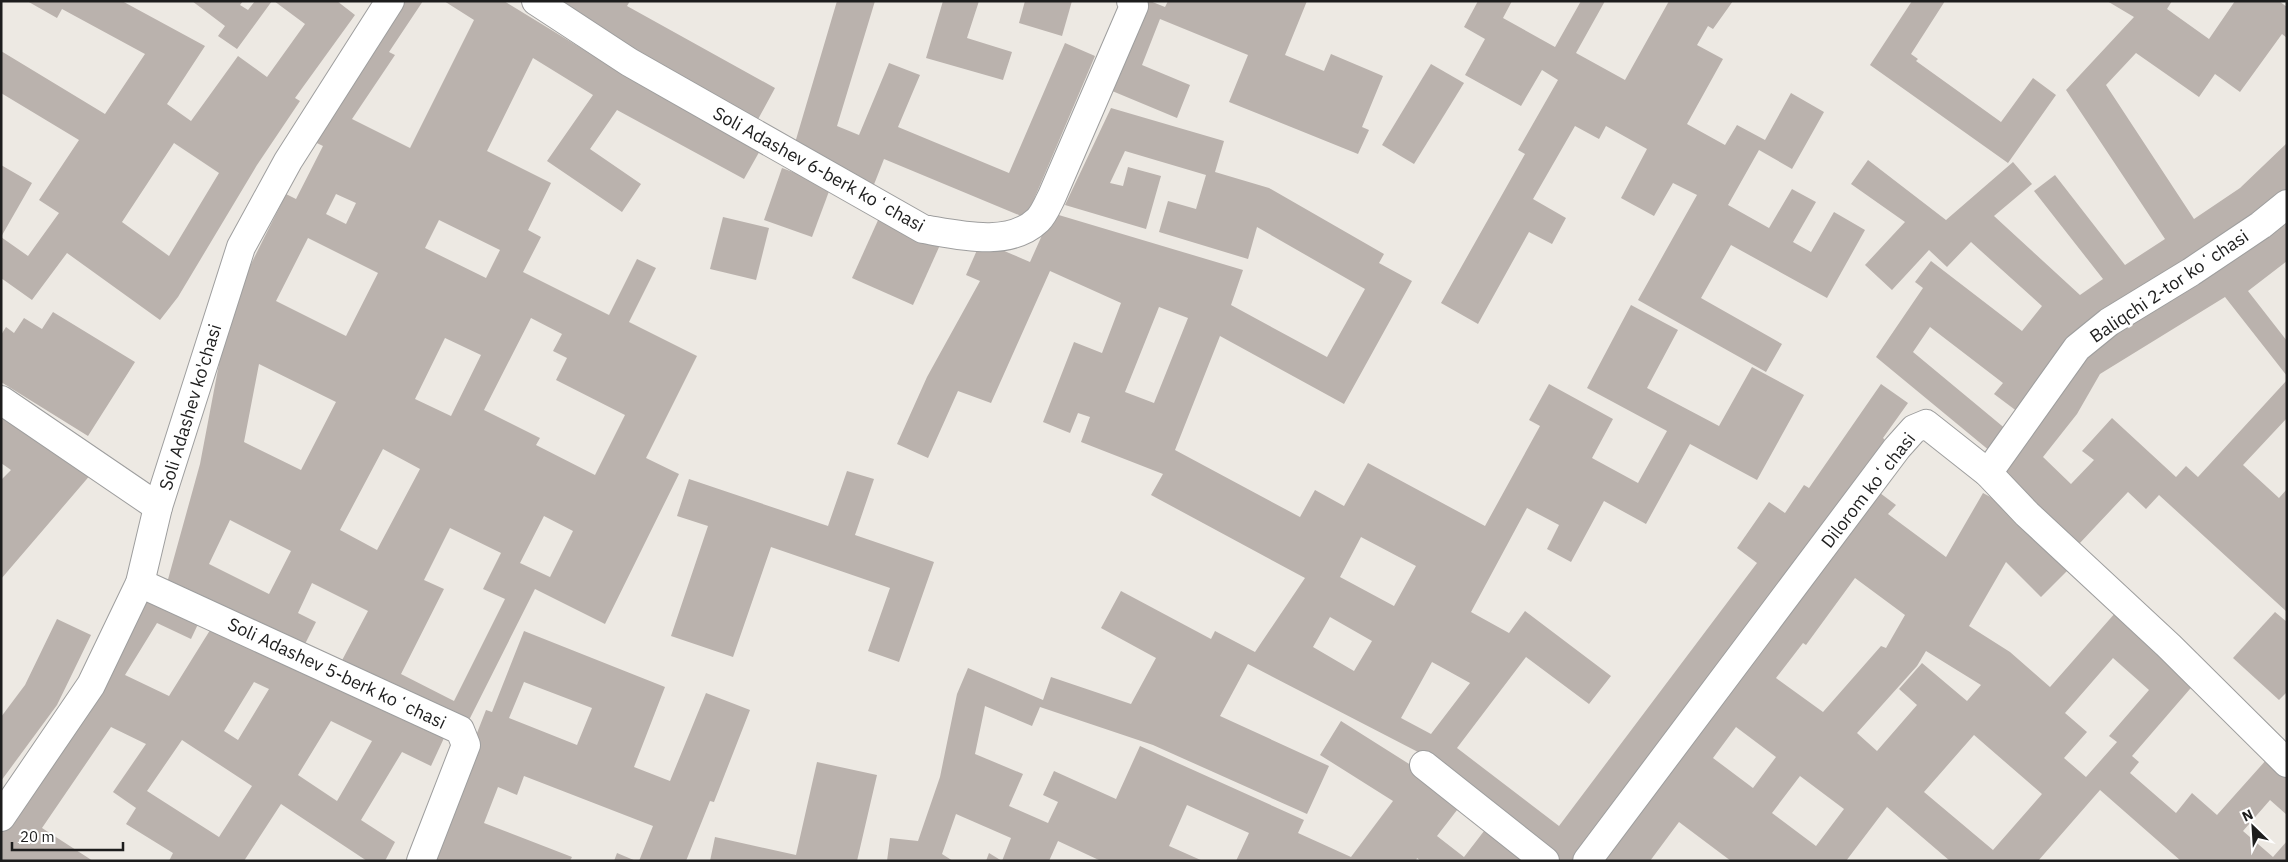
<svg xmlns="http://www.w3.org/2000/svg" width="2288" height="862" viewBox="0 0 2288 862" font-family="'IBM Plex Sans',sans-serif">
<rect width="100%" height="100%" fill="#ede9e3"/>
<!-- building -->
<g fill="#bab2ad" fill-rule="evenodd">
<path d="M27 1H122L205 46 167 104 191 121 238 56 267 77 305 24 274 1H337L355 15 295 98 300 101 257 165 178 297 160 320 67 253 32 300 1 278V165L32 183 1 237 28 256 59 213 39 200 79 140 1 93V51L105 114 145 54 62 9 57 18ZM174 143 219 173 169 256 122 222Z"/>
<path d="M192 1H243L240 5 248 10 255 1H272L237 49 218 36 225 26Z"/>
<path d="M387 1H423L389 52 395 55 352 119 410 148 474 20 444 1H504L612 67 762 147 744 179 617 110 590 149 641 184 622 212 547 161 593 95 533 58 487 151 551 183 528 230 541 237 523 272 609 315 637 259 656 268 629 322 697 356 646 458 679 474 605 624 535 589 464 730 338 668 368 611 312 583 298 613 316 622 302 650 167 583 200 464 230 306 286 194 296 199 323 146 298 134ZM336 194 356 203 346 224 326 214ZM439 220 500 250 486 278 425 248ZM308 238 378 273 346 336 276 301ZM531 318 562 334 553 351 567 358 556 380 625 415 595 475 536 445 540 438 484 410ZM445 338 481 355 451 416 415 399ZM259 364 336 402 301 470 244 442ZM383 449 420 469 377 550 340 530ZM544 516 573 531 550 577 520 563ZM230 520 291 551 269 594 209 564ZM450 528 501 553 483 589 505 599 454 701 401 674 444 589 424 580Z"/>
<path d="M547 1H630L627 6 775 88 756 123Z"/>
<path d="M837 1H875L837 126 859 135 889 63 920 75 898 127 1009 173 1065 43 1095 56 1026 218 884 159 873 187 792 153Z"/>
<path d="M943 1H979L967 38 1012 52 1003 80 926 58Z"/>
<path d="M1025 1H1072L1062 36 1019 23Z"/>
<path d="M1141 1H1150L1165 7 1168 1H1307L1285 55 1324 71 1331 54 1383 76 1362 127 1369 130 1358 154 1229 102 1248 55 1160 19 1142 65 1190 85 1177 118 1105 88Z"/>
<path d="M1478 1H1512L1503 18 1555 47 1581 1H1605L1576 53 1625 80 1669 1H1733L1713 29 1708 26 1697 45 1723 59 1687 124 1725 145 1737 125 1765 140 1791 93 1824 112 1792 169 1759 150 1728 205 1769 228 1792 189 1816 202 1793 242 1811 252 1834 212 1865 230 1827 298 1731 245 1701 298 1782 344 1766 372 1638 300 1697 195 1673 183 1654 216 1621 198 1647 149 1606 126 1599 139 1575 126 1533 199 1566 218 1552 244 1529 232 1478 324 1441 303 1525 154 1518 150 1558 80 1542 70 1521 106 1465 75 1485 39 1464 27Z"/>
<path d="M1912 1H1945L1911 54 1918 59 1916 61 2001 122 2033 78 2056 95 2008 163 1870 65Z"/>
<path d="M2107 1H2172L2167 9 2209 39 2235 1H2279L2287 7V38L2282 34 2240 92 2215 74 2199 97 2136 53 2106 85 2194 219 2240 188 2287 143V190L2259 217 2069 342 2022 415 1994 394 2003 383 1930 327 1913 352 2013 435 1996 456 1876 357 1923 288 1915 282 1931 261 2022 331 2042 306 1971 242 1947 267 1929 250 1892 290 1865 265 1905 222 1851 184 1868 160 1946 220 2013 162 2032 184 1994 216 2080 295 2103 279 2034 191 2055 175 2125 265 2165 239 2066 90 2134 17Z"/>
<path d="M1431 64 1464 83 1414 164 1382 145Z"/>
<path d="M1111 108 1224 141 1215 172 1269 188 1384 254 1379 263 1412 281 1344 404 1220 336 1175 450 1300 517 1315 490 1344 506 1368 463 1485 526 1540 426 1529 420 1549 384 1613 419 1592 458 1638 483 1667 431 1587 388 1631 305 1678 330 1647 388 1719 426 1752 367 1804 395 1757 480 1690 444 1646 524 1604 501 1571 562 1547 549 1559 525 1527 508 1471 612 1509 633 1525 611 1611 676 1589 704 1526 657 1457 748 1559 826 1757 563 1737 548 1769 502 1785 513 1804 485 1809 488 1881 384 1908 403 1883 438 1885 440 1838 508 1577 861H1554L1415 756 1418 752 1248 664 1220 716 1329 766 1307 814 1153 745 1040 707 1032 726 985 706 975 754 1023 774 1009 806 1048 823 1058 802 1043 795 1054 771 1116 799 1140 746 1304 820 1298 833 1351 857 1393 801 1320 755 1341 721 1444 786 1464 801 1437 836 1464 857 1491 822 1529 861H1421L1417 858 1416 861H1236L1249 833 1187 805 1169 846 1203 861H1101L1058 841 1049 861H986L989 853 1002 861 1011 838 956 814 942 854 953 861H887L890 838 918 841 940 777 957 694 968 668 1043 700 1051 677 1131 704 1156 658 1101 628 1121 591 1211 639 1215 631 1255 652 1305 578 1151 495 1163 474 1081 442 1090 417 1078 413 1070 433 1043 422 1074 342 1102 353 1121 303 1050 271 991 403 958 391 928 458 897 444 927 377 980 281 966 275 981 241 1030 262 1052 213 1243 270 1231 305 1327 357 1365 289 1257 227 1248 259 1159 232 1168 201 1196 209 1206 175 1125 151 1110 183 1123 186 1128 167 1161 176 1146 229 1065 205ZM1159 307 1188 318 1154 403 1125 392ZM1361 537 1416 566 1394 606 1340 577ZM1330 617 1372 641 1354 671 1313 647ZM1432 662 1470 683 1431 734 1401 718Z"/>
<path d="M782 168 831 186 812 237 764 220Z"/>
<path d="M2287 210V261L2248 291 2287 341V376L2225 297 2100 374 2077 414 2043 457 2071 484 2094 460 2082 451 2112 418 2176 477 2186 466 2198 477 2287 380V418L2243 465 2279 498 2287 489V612L2159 495 2146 509 2128 492 2079 544 2000 470 2074 358Z"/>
<path d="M723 217 769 228 756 280 710 269Z"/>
<path d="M879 218 940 245 913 305 852 278Z"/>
<path d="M53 312 135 362 88 436 1 382V335L6 327 14 333 24 318 42 329Z"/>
<path d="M1 404 92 473 1 579V480L11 470 1 463Z"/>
<path d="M847 471 874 479 855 535 934 562 899 662 868 651 890 588 771 547 733 657 671 636 708 526 677 516 689 479 828 526Z"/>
<path d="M1876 490 1896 505 1888 514 1946 557 1983 493 2009 507 2070 568 2041 597 2006 562 1969 626 2010 652 2050 687 2116 612 2196 682 2132 756 2139 762 2130 773 2176 813 2192 793 2217 815 2267 759 2287 776V815L2270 800 2243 831 2273 857 2287 841V861H2181L2100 790 2038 861H1950L1887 807 1846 861H1731L1679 822 1650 861H1598ZM1855 578 1905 615 1886 648 1881 646 1823 712 1776 678 1803 643 1806 645ZM1926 651 1981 685 1967 701 1922 663 1899 689 1917 705 1877 751 1857 733 1917 666ZM2113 658 2149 690 2109 736 2117 742 2086 777 2064 758 2087 732 2065 713ZM1736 727 1776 757 1753 788 1713 758ZM1974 735 2042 794 1993 850 1924 792ZM1800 776 1844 809 1816 846 1772 813Z"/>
<path d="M149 598 199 622 191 639 157 623 125 675 169 696 212 627 444 738 431 766 402 752 361 820 395 842 385 861H367L281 804 244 861H169L173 853 126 824 136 808 113 792 146 744 111 727 42 828 93 861H1V823L97 683ZM254 682 269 689 238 740 224 731ZM331 721 372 741 337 801 298 775ZM182 740 252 786 219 837 147 791Z"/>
<path d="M2275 612 2287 622V692L2279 700 2233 658Z"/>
<path d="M57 619 91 635 57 705 1 781V717L25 685Z"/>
<path d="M524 631 665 687 634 767 670 781 706 693 750 710 714 802 710 801 686 861H639L653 826 524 776 517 795 498 787 484 823 572 857 570 861H427L486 710 492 712ZM524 682 592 708 577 745 509 718Z"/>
<path d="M817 762 877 775 857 861H710L715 837 796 855Z"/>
<path d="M617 853 636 861H614Z"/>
</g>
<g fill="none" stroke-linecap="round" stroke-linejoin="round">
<defs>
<g id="minor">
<path d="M536 1 629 62 923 229C959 235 1009 248 1038 220 1044 214 1048 204 1052 196L1134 6 1131 1"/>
<path d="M1 400 158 507"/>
<path d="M1988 473 2077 348 2109 322 2191 272 2261 225 2287 204"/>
<path d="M140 583 460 730 466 745 421 861"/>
<path d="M1424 765 1545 861"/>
<path d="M1587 861 1897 448 1914 429 1926 424 1988 473 2027 514 2169 646 2287 763"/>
</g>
<path id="tertiary" d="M1 817 91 685 140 583 158 507 241 247 288 161 390 1"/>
</defs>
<!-- minor casing -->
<use href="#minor" stroke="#9e9e9e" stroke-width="30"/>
<!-- tertiary casing -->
<use href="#tertiary" stroke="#9e9e9e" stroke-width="30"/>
<!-- minor -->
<use href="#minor" stroke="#fff" stroke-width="28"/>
<!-- tertiary -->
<use href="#tertiary" stroke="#fff" stroke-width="28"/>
</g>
<g text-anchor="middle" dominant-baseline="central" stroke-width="5" stroke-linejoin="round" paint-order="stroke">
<!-- street labels -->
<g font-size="18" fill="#1d1d1d" stroke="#fff">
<text transform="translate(819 169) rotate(29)">Soli Adashev 6-berk koʻchasi</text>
<text transform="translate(2169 286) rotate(-34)">Baliqchi 2-tor koʻchasi</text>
<text transform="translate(190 407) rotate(-73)">Soli Adashev ko'chasi</text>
<text transform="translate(1868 490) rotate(-52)">Dilorom koʻchasi</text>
<text transform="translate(337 673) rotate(25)">Soli Adashev 5-berk koʻchasi</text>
</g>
</g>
<!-- border -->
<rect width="2288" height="862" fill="none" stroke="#1d1d1d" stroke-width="5"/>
<!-- north arrow -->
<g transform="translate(2253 827) rotate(335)" stroke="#ffffff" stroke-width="4" paint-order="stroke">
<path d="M0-4L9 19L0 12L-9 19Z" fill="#1d1d1d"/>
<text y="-8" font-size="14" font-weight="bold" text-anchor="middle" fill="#1d1d1d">N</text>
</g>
<!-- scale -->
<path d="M12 842v8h111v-8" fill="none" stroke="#1d1d1d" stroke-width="2.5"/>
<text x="20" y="842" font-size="15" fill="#1d1d1d" stroke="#ffffff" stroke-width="4" paint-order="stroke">20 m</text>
</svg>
